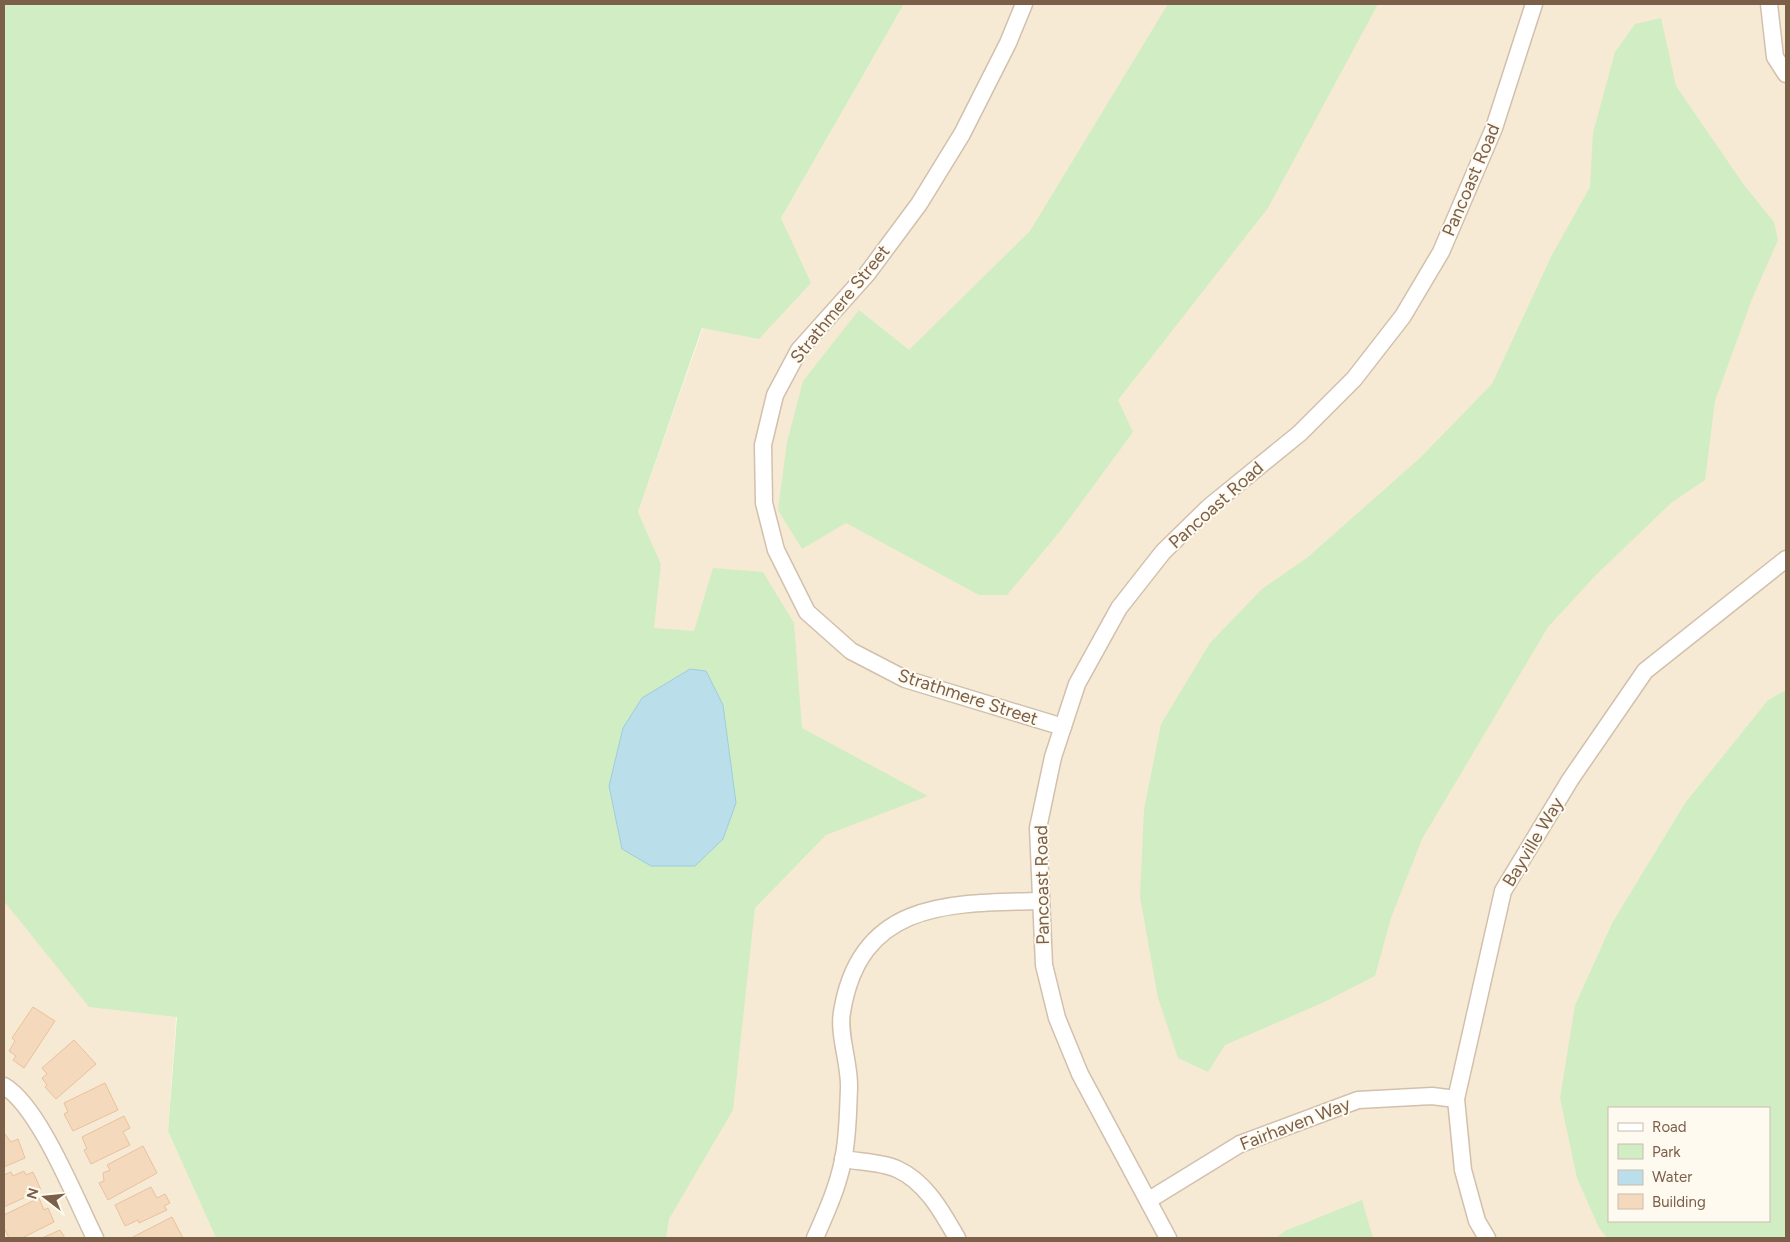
<svg xmlns="http://www.w3.org/2000/svg" width="1790" height="1242" viewBox="0 0 1790 1242" font-family="Figtree,sans-serif">
<rect width="100%" height="100%" fill="#fef7e8"/>
<!-- residential -->
<g fill="#f6ead5">
<path d="M904 4H1786V690L1768 700 1685 803 1612 923 1575 1005 1599 1228 1607 1238H457L661 564 638 512 703 328 759 338 781 218Z"/>
<path d="M4 795 181 949 168 1131 216 1238H4Z"/>
</g>
<!-- green -->
<g fill="#d1edc4" fill-rule="evenodd">
<path d="M4 4H904L781 218 811 283 759 339 702 328 638 512 661 564 654 628 694 631 713 568 763 572 794 623 802 728 928 796 826 835 755 908 733 1110 669 1219 666 1238H216L168 1131 177 1017 89 1007 4 901Z"/>
<path d="M1168 4H1378L1268 208 1118 400 1133 432 1061 530 1007 595H979L846 523 802 549 778 510 787 442 803 381 859 310 909 350 1030 231Z"/>
<path d="M1661 18 1676 86 1744 185 1774 222 1778 240 1752 299 1715 401 1705 480 1671 503 1595 576 1548 627 1422 839 1391 918 1375 976 1322 1003 1225 1045 1208 1072 1178 1058 1158 998 1140 897 1144 809 1161 724 1210 643 1262 589 1308 557 1420 458 1492 384 1552 255 1590 187 1593 133 1615 52 1635 24Z"/>
<path d="M1786 690V1238H1607L1599 1228 1577 1178 1560 1098 1575 1005 1612 923 1685 803 1768 700ZM1769 1108V1221H1609V1108Z"/>
<path d="M1362 1200 1373 1238H1276L1285 1231Z"/>
</g>
<!-- water -->
<path fill="#badeea" stroke="#9fcddc" d="M690 669 706 671 723 705 736 803 723 839 695 866H651L622 849 609 786 623 728 642 698Z"/>
<!-- building -->
<g fill="#f5d9bd" stroke="#e9c19c">
<path d="M33 1007 55 1021 24 1068 13 1060 16 1056 9 1051 15 1041 12 1038Z"/>
<path d="M74 1040 96 1064 56 1099 45 1087 47 1085 42 1078 47 1074 42 1068Z"/>
<path d="M105 1083 118 1110 73 1131 64 1114 68 1112 64 1103Z"/>
<path d="M124 1116 130 1128 123 1132 130 1145 91 1164 84 1150 87 1149 82 1137Z"/>
<path d="M4 1133 11 1142 18 1139 25 1158 4 1167Z"/>
<path d="M143 1146 157 1173 108 1200 99 1183 104 1181 103 1173 110 1170 107 1165Z"/>
<path d="M24 1171 26 1175 33 1172 41 1190 4 1207V1175L11 1172 13 1176Z"/>
<path d="M151 1187 157 1198 165 1194 170 1203 164 1206 167 1210 139 1223 138 1220 125 1226 115 1205Z"/>
<path d="M39 1198 44 1210 48 1208 54 1222 22 1238H9L4 1228V1215Z"/>
<path d="M172 1217 183 1238H131Z"/>
<path d="M60 1230 65 1238H42Z"/>
</g>
<g fill="none" stroke-linecap="round" stroke-linejoin="round">
<defs>
<g id="minor">
<path d="M1024 4 1008 43 962 134 919 204 867 274 799 350 775 395 763 445 764 503 776 550 807 612 851 651 905 679 1063 727"/>
<path d="M1769 4 1775 57 1786 74"/>
<path d="M4 1086C39 1106 76 1200 95 1238"/>
<path d="M843 1159C860 1162 882 1162 897 1169 926 1182 942 1212 957 1238"/>
<path d="M1149 1200 1240 1144 1358 1100 1432 1096 1456 1099"/>
<path d="M815 1238C826 1213 838 1187 843 1160 848 1137 848 1111 849 1088 850 1064 838 1035 842 1012 860 901 948 903 1039 901"/>
<path d="M1168 1238 1080 1074 1057 1018 1044 965 1038 828 1053 757 1077 684 1119 608 1163 552 1209 507 1300 433 1354 379 1403 316 1441 252 1494 128 1534 4"/>
<path d="M1487 1238 1477 1221 1463 1170 1456 1099 1503 891 1570 780 1645 671 1786 559"/>
</g>
</defs>
<!-- minor casing -->
<use href="#minor" stroke="#d2c0ac" stroke-width="19"/>
<!-- minor -->
<use href="#minor" stroke="#fff" stroke-width="16"/>
</g>
<g text-anchor="middle" dominant-baseline="central" stroke-width="4" stroke-linejoin="round" paint-order="stroke">
<!-- street labels -->
<g font-size="18" fill="#7b5f49" stroke="#fffaf0">
<text transform="translate(1471 180) rotate(-67)">Pancoast Road</text>
<text transform="translate(840 304) rotate(-51)">Strathmere Street</text>
<text transform="translate(1216 505) rotate(-42)">Pancoast Road</text>
<text transform="translate(968 697) rotate(18)">Strathmere Street</text>
<text transform="translate(1533 842) rotate(-59)">Bayville Way</text>
<text transform="translate(1042 885) rotate(-91)">Pancoast Road</text>
<text transform="translate(1295 1124) rotate(-21)">Fairhaven Way</text>
</g>
</g>
<!-- border -->
<rect width="1790" height="1242" fill="none" stroke="#7b5f49" stroke-width="10"/>
<!-- legend -->
<rect x="1608" y="1107" width="162" height="115" fill="#fffaf0" stroke="#cabcad"/>
<rect x="1618" y="1123" width="25" height="8" fill="#ffffff" stroke="#cabcad"/>
<text x="1652" y="1132" font-size="15" fill="#7b5f49">Road</text>
<rect x="1618" y="1144" width="25" height="15" fill="#d1edc4" stroke="#cabcad"/>
<text x="1652" y="1157" font-size="15" fill="#7b5f49">Park</text>
<rect x="1618" y="1170" width="25" height="15" fill="#badeea" stroke="#cabcad"/>
<text x="1652" y="1182" font-size="15" fill="#7b5f49">Water</text>
<rect x="1618" y="1194" width="25" height="15" fill="#f5d9bd" stroke="#cabcad"/>
<text x="1652" y="1207" font-size="15" fill="#7b5f49">Building</text>
<!-- north arrow -->
<g transform="translate(45 1197) rotate(286)" stroke="#fffaf0" stroke-width="4" paint-order="stroke">
<path d="M0-4L9 19L0 12L-9 19Z" fill="#7b5f49"/>
<text y="-8" font-size="14" font-weight="bold" text-anchor="middle" fill="#7b5f49">N</text>
</g>
</svg>
